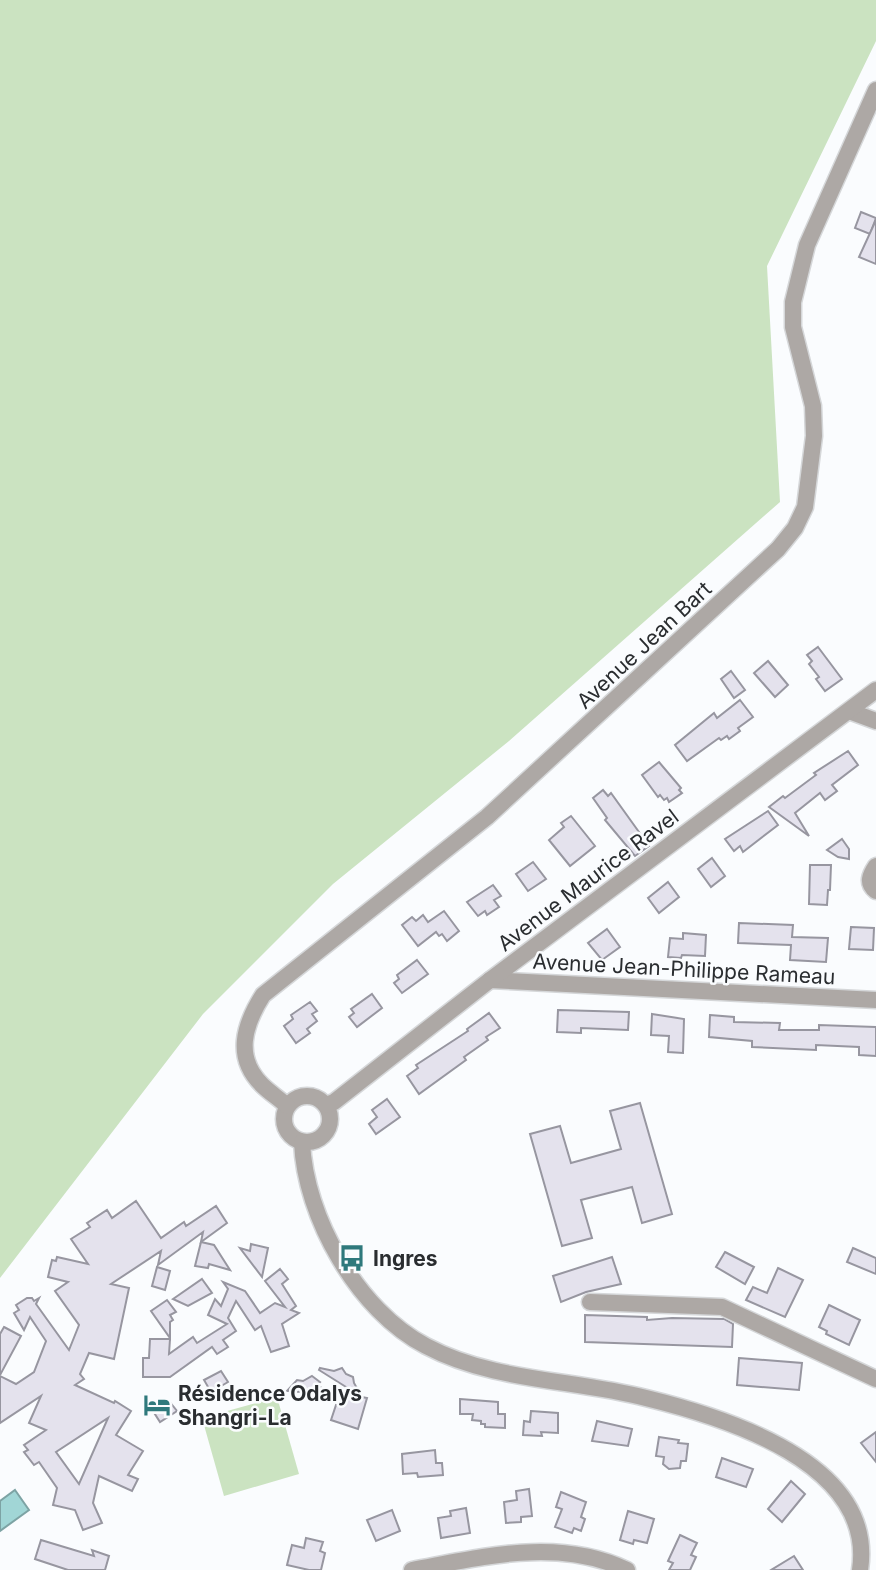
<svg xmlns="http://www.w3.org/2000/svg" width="876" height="1570" viewBox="0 0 876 1570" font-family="Inter,sans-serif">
<rect width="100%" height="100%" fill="#fafcfe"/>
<!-- green -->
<g fill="#cbe3c1">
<path d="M0 0H876V41L767 266 780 502 509 741 333 884 203 1014 0 1278Z"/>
<path d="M277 1397 299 1474 224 1496 202 1418Z"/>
</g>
<!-- water -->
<path fill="#a1d6d6" stroke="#7da3a4" stroke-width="2" d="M15 1490 29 1510 0 1531V1501Z"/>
<!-- building -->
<g fill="#e4e2ed" stroke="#9796a0" stroke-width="2" fill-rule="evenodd">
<path d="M861 212 876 218 870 234 855 228Z"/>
<path d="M876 220V264L859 257Z"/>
<path d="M818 647 842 679 825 691 816 679 819 677 809 664 812 661 807 655Z"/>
<path d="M768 661 788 685 775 697 754 673Z"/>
<path d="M731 671 745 690 734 698 721 679Z"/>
<path d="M740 700 753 717 738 728 740 731 729 739 727 736 721 740 719 738 687 761 675 745 714 713 717 718Z"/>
<path d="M848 751 858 765 832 785 837 791 825 800 820 793 795 813 809 836 769 807 783 796 785 798 816 775 814 773Z"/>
<path d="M659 762 681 788 679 790 682 793 669 802 667 798 664 800 660 795 658 797 642 775Z"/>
<path d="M603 790 608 796 611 793 649 846 635 856 605 820 607 818 593 798Z"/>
<path d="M768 811 778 825 743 852 740 846 734 851 725 839Z"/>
<path d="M571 816 595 846 570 866 549 840 564 827 561 823Z"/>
<path d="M842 839 849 849V859L838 857 827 850Z"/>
<path d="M712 858 725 876 711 887 698 869Z"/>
<path d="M533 862 546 879 528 891 516 874Z"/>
<path d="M810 865H831L830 890H828L827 905 809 904Z"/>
<path d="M668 882 679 897 659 913 648 898Z"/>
<path d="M493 885 501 896 494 900 499 907 487 915 485 911 478 916 467 902Z"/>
<path d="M444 911 459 931 447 941 442 934 439 936 436 932 418 946 402 925 412 917 416 921 423 915 428 922Z"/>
<path d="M739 923 793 925 792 937 828 938 826 962 790 960 791 945 738 943Z"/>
<path d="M851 927 874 928 873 950 849 949Z"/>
<path d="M607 929 620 947 602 960 588 943Z"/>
<path d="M683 933 706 935 705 956 682 955 681 958 668 957 670 938 683 939Z"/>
<path d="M417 960 428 974 402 993 394 983 399 979 397 975Z"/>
<path d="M372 994 382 1008 357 1027 349 1017 354 1013 351 1009Z"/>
<path d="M310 1002 317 1011 312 1014 317 1021 307 1029 310 1033 296 1043 284 1026 293 1019 291 1015Z"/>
<path d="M558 1010 629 1012 628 1030 581 1028V1033L557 1032Z"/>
<path d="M489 1013 500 1028 486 1037 488 1040 464 1057 466 1060 419 1094 407 1076 418 1068 416 1065 468 1031 467 1029Z"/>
<path d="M652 1014 684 1019 683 1053 668 1052 669 1036 651 1035Z"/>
<path d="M710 1015 734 1017V1022L780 1023 779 1030H819V1025L876 1027V1056L859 1055V1047L816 1045V1050L752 1047V1041L709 1037Z"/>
<path d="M387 1099 400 1117 376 1134 369 1124 377 1117 372 1110Z"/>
<path d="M640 1103 672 1214 642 1223 632 1187 581 1200 592 1238 562 1246 530 1134 560 1126 571 1163 621 1149 610 1111Z"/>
<path d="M136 1201 161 1238 184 1222 186 1226 216 1206 227 1223 201 1242 203 1232 158 1265 161 1251 111 1284 129 1288 114 1359 89 1353 80 1374 84 1379 75 1385 114 1403 115 1401 131 1411 116 1435 143 1451 128 1475 138 1479 132 1491 99 1476 93 1503 102 1523 83 1530 75 1510 53 1505 57 1488 39 1462 34 1465 24 1452 28 1450 24 1445 46 1430 29 1423 41 1396 0 1423V1376L16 1384 34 1372 46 1341 30 1317 24 1330 14 1313 19 1310 16 1305 27 1298H32L34 1301 39 1298 36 1304 69 1350 79 1325 55 1291 68 1282 48 1277 52 1260 56 1261 57 1257 88 1264 71 1239 90 1227 87 1223 107 1210 112 1218ZM108 1418 79 1484 56 1452Z"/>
<path d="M201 1242 214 1245 230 1270 209 1264 208 1268 195 1266Z"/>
<path d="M251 1244 268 1248 262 1277 240 1248 250 1251Z"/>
<path d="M853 1248 876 1258V1274L847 1262Z"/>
<path d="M725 1252 754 1267 745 1284 716 1267Z"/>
<path d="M612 1257 621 1284 586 1292 561 1302 553 1276Z"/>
<path d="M157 1267 170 1271 165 1290 152 1286Z"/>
<path d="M778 1268 803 1280 785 1317 746 1300 753 1287 767 1293Z"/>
<path d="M280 1269 288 1279 282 1284 296 1306 291 1310 299 1313 282 1324 289 1346 271 1352 261 1326 255 1330 236 1301 228 1318 236 1331 223 1340 228 1347 217 1354 212 1347 170 1377H143V1358H149L150 1339H170L169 1354 193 1337 197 1343 227 1324 208 1315 215 1299 221 1306 228 1289 223 1282 245 1291 260 1313 275 1303 285 1307 265 1281Z"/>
<path d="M202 1279 212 1293 188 1306 173 1299Z"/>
<path d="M167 1300 176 1312 170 1315 173 1320 170 1322V1338L151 1311Z"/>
<path d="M829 1305 860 1320 849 1345 826 1334 827 1331 819 1327Z"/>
<path d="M585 1315 647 1317V1320L672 1318 724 1319 733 1324 732 1347 585 1342Z"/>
<path d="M4 1327 21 1336 0 1375V1334Z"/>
<path d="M739 1358 802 1363 799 1390 737 1385Z"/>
<path d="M320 1368 334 1371 342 1368 346 1374 353 1377 354 1383 362 1397 367 1398 358 1429 331 1420 336 1405 340 1406 345 1392 362 1397 319 1370Z"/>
<path d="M221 1371 228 1382 211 1392 204 1380Z"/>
<path d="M312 1376 320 1382 316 1386 319 1387 301 1392 287 1391 297 1380 303 1381Z"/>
<path d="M460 1399 498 1402V1414H505V1428L485 1427V1424H481V1421L472 1420 473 1414H460Z"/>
<path d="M169 1401 177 1411 160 1422 153 1411Z"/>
<path d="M531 1411 558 1413V1433L541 1432 542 1436 523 1435 524 1421 530 1422Z"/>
<path d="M597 1421 632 1429 628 1446 592 1441Z"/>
<path d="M876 1432V1462L861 1443Z"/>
<path d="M659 1437 679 1440 678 1443 688 1444 686 1461H681L680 1468 669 1469 663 1464 664 1457 656 1456Z"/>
<path d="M435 1450 436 1463H442L443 1475 418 1477 417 1473 403 1474 402 1454Z"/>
<path d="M722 1458 753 1469 746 1487 716 1477Z"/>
<path d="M791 1481 805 1494 782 1522 768 1509Z"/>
<path d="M529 1489 532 1516 521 1517V1522L506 1523 504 1502 517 1500 516 1491Z"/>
<path d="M561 1492 586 1502 581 1517 585 1519 581 1531 574 1528 572 1533 555 1527 562 1509 556 1507Z"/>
<path d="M466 1508 470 1533 441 1538 438 1518 451 1516 450 1511Z"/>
<path d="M392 1510 400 1531 376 1541 367 1520Z"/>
<path d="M628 1511 654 1519 647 1543 634 1540 633 1544 620 1540Z"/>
<path d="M680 1535 697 1543 691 1555 696 1557 690 1570H669L673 1563 668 1561Z"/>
<path d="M306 1538 323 1542 320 1551 325 1553 321 1570H309L287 1565 292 1545 304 1548Z"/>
<path d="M41 1540 94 1556 92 1550 109 1556 105 1570H68L35 1559Z"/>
<path d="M794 1556 803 1570H771Z"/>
</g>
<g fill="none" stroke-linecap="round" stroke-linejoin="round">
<defs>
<g id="minor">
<path d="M849 711 876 721"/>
<path d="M876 866C870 875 866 883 876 891"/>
<path d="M490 980 876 1000"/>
<circle cx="307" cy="1119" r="23"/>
<path d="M326 1105 334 1102 490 980 876 690"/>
<path d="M287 1106C280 1099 270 1093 262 1085 234 1057 244 1025 263 995L487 817 778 549 795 528 805 507 814 436 813 406 793 327V302L807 245 876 90"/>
<path d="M302 1142C305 1217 358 1311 426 1346 494 1382 573 1379 646 1398 724 1417 876 1463 860 1570"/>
<path d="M590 1302 722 1307 876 1379"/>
<path d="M412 1570C483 1557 558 1537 627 1570"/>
</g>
</defs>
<!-- minor casing -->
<use href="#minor" stroke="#d5d7d9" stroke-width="19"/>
<!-- minor -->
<use href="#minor" stroke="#ada8a5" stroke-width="16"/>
</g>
<!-- icons -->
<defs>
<symbol id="bus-bare" viewBox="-9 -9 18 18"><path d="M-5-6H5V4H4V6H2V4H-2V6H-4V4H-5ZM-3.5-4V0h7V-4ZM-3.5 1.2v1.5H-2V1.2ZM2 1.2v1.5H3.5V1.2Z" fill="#2f797c" stroke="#fafcfe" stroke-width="2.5" paint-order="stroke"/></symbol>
<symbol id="hotel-bare" viewBox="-9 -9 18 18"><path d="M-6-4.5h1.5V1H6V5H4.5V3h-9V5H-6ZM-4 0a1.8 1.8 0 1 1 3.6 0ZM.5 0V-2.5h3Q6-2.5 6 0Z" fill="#2f797c" stroke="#fafcfe" stroke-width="2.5" paint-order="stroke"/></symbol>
</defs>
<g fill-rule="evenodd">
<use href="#bus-bare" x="333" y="1239" width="38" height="38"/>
<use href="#hotel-bare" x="138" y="1386" width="38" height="38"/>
</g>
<g text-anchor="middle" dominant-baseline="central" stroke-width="5" stroke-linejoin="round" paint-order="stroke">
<!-- street labels -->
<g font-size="21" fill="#2a2d30" stroke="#fafcfe">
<text transform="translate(644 645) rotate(-43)">Avenue Jean Bart</text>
<text transform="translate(588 880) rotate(-37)">Avenue Maurice Ravel</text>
<text transform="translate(684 969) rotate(3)">Avenue Jean-Philippe Rameau</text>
</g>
<!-- poi labels -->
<g font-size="21" font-weight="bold" fill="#2a2d30" stroke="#fafcfe" text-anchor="start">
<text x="373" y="1258">Ingres</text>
<text x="178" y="1393">Résidence Odalys<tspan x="178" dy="24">Shangri-La</tspan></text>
</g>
</g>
</svg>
